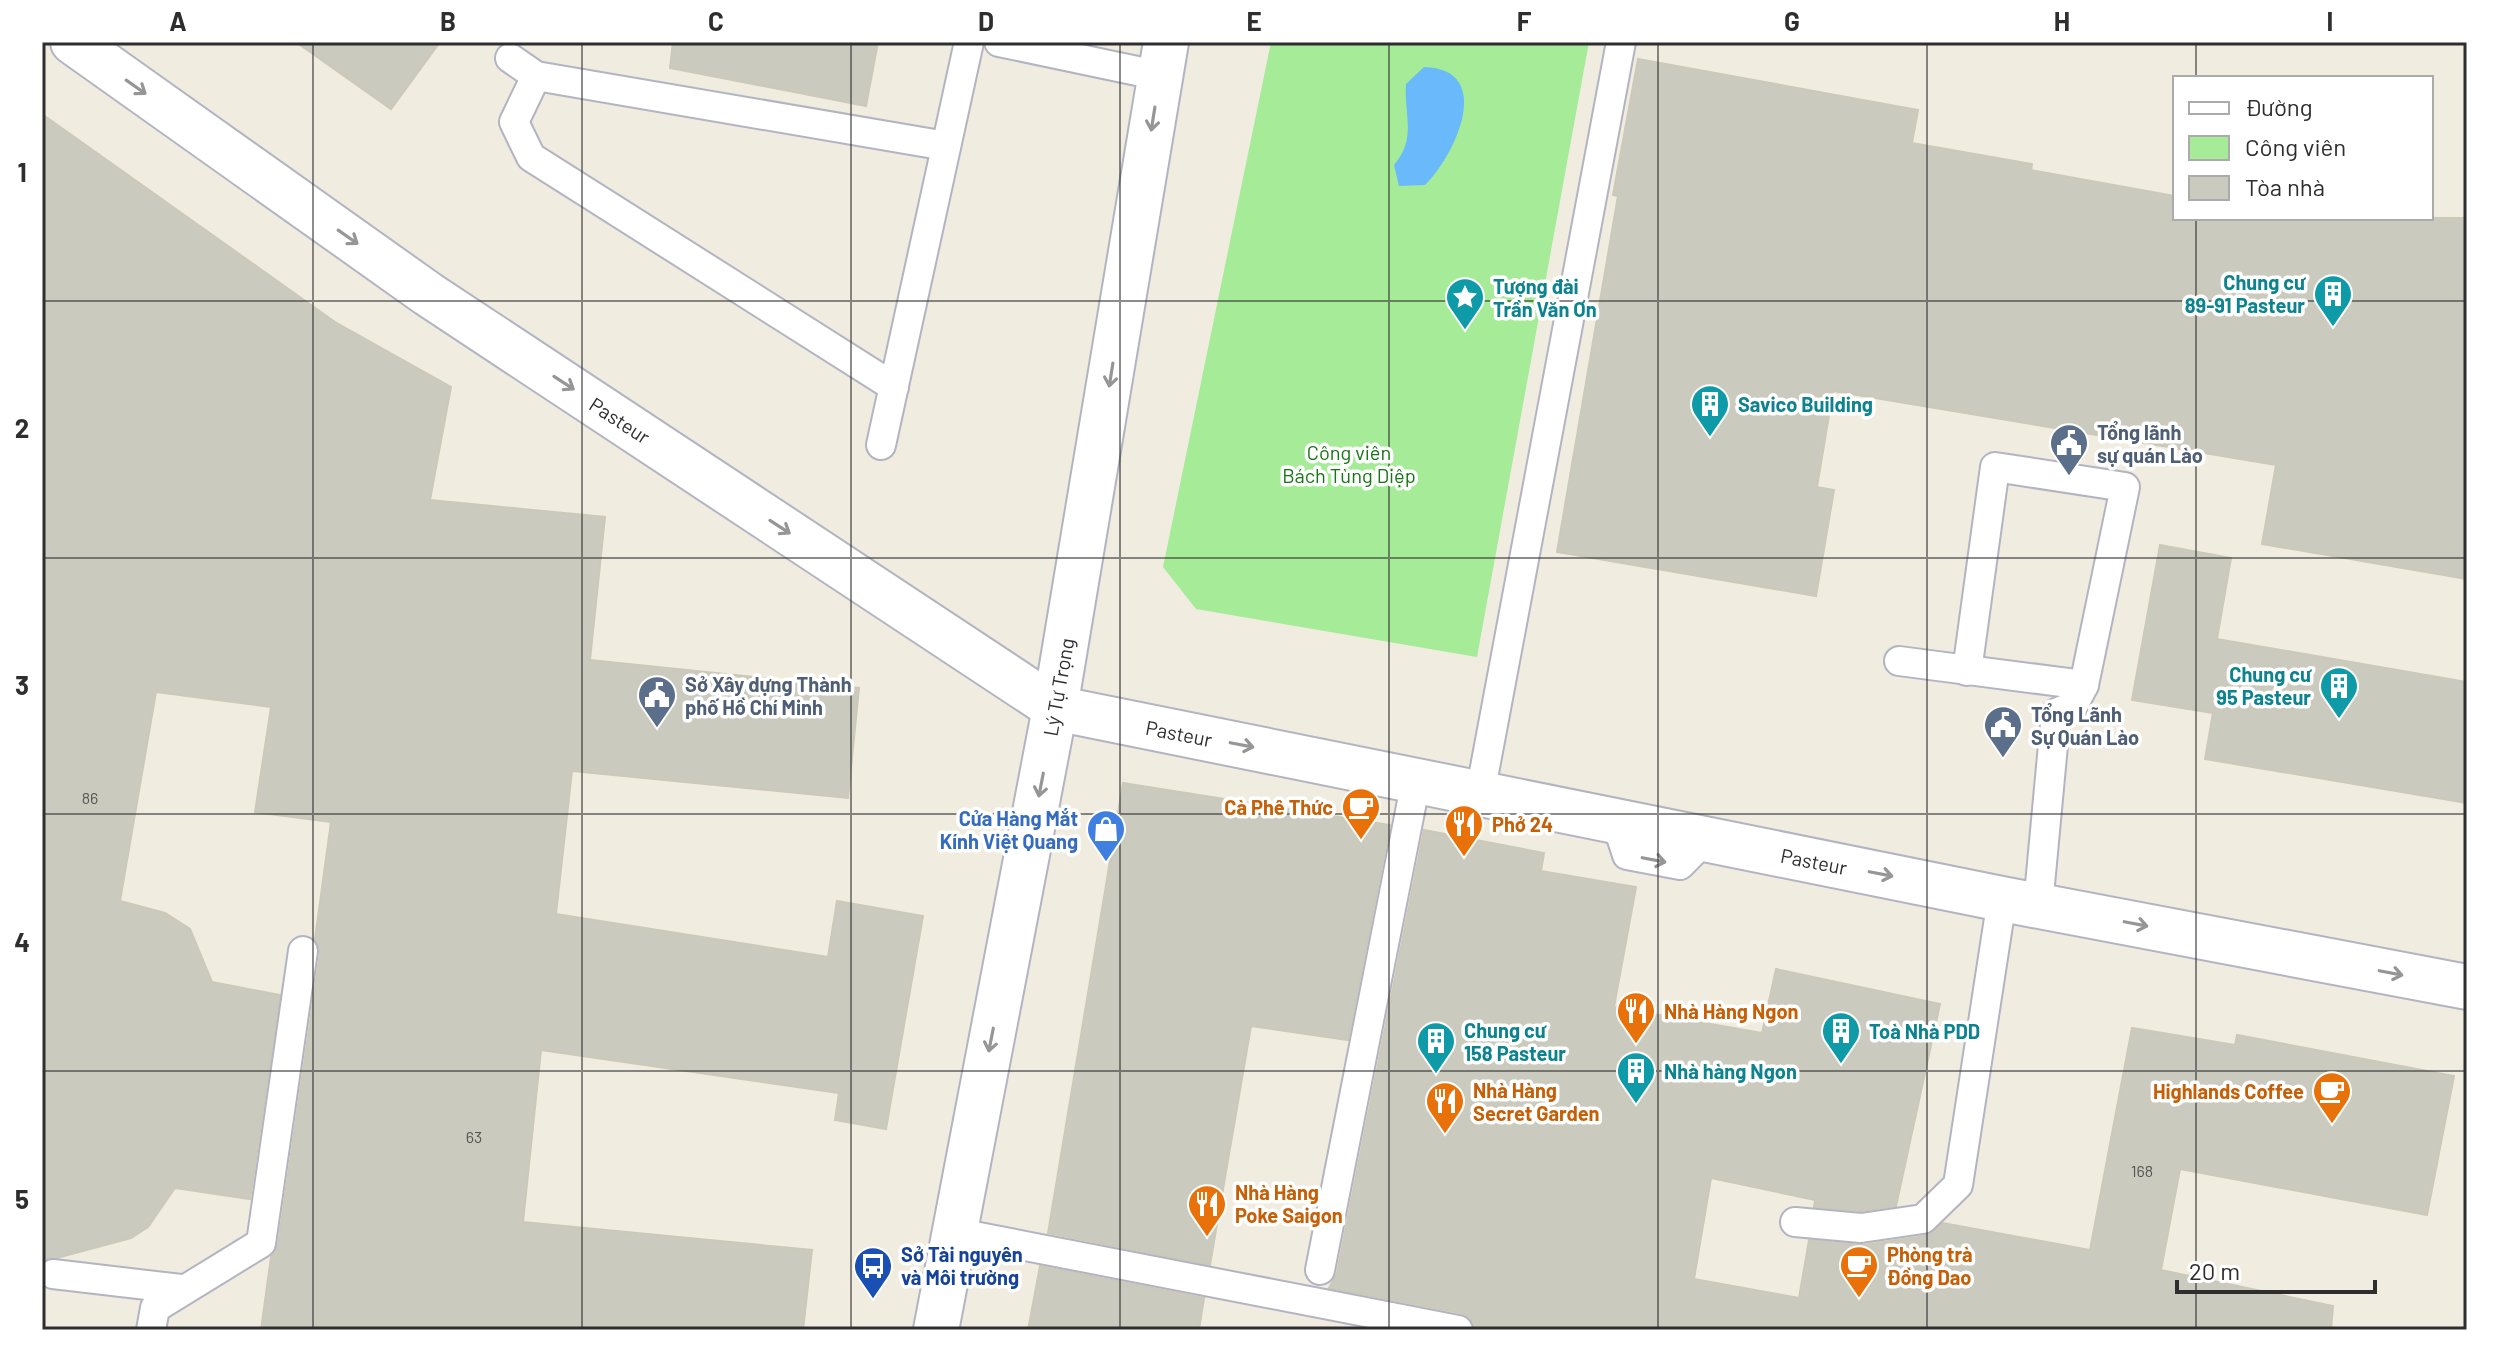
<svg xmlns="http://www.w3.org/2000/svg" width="2509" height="1372" viewBox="0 0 2509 1372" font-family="Barlow,sans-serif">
<rect width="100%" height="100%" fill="#f0ece0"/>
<!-- green -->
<path fill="#a5eb98" d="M1271 42H1589L1477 657 1196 609 1163 567Z"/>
<!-- water -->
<path fill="#6ab9fa" d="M1424 67C1496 69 1455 156 1425 185L1399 186 1394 165C1417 138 1404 117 1406 84Z"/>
<!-- building -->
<g fill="#cbcabe" stroke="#ccc9b8" stroke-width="2">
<path d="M296 42H440L391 109Z"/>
<path d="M673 42H878L866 106 670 68Z"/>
<path d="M1638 59 1918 110 1912 143 2032 164 2031 170 2175 196V218H2467V579L2262 544 2276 465 1833 391 1817 487 1834 490 1816 596 1557 552 1618 196 1613 195Z"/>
<path d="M42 114 335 322 451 387 430 500 605 517 590 660 859 688 848 798 572 771 556 914 828 957 837 901 923 916 886 1129 835 1120 839 1093 541 1050 523 1222 812 1250 803 1330H261L271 1257 278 1245 320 953 315 939 331 822 255 812 271 707 156 692 120 901 165 913 190 929 212 982 280 995 250 1199 175 1188 148 1227 131 1238 42 1262Z"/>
<path d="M2160 545 2231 558 2217 639 2467 682V803L2205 759 2213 713 2132 700Z"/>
<path d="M1123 783 1390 825 1348 1040 1251 1026 1210 1265 1048 1233Z"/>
<path d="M1424 830 1544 853 1541 871 1636 887 1614 1007 1762 1033 1776 969 1940 1004 1896 1206 1861 1211 1814 1207 1815 1200 1711 1178 1694 1279 1799 1298 1809 1240 1863 1245 1925 1236 1943 1223 2090 1250 2132 1028 2235 1045 2237 1035 2454 1076 2427 1215 2180 1169 2161 1270 2333 1306 2331 1330H1475L1470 1318 1461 1313 1329 1288 1337 1273Z"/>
<path d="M1040 1266 1204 1298 1199 1330H1028Z"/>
</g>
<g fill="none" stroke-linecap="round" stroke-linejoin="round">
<defs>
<g id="lane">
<path d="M999 42 1161 76"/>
<path d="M510 58 536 76 946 146"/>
<path d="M536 76 514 122 531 157 894 387"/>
<path d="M881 445 969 42"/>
<path d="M1899 661 2084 685"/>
<path d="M1967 671 1995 467 2125 487 2084 685 2073 706 2056 713 2038 906"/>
<path d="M1480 794 1621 42"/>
<path d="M1616 821 1627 855 1680 865 1705 840"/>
<path d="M1795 1222 1861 1228 1923 1219 1958 1185 2002 899"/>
<path d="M953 1232 1458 1330"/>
<path d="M1320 1270 1416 781"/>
<path d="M53 1274 181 1289"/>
<path d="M151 1330 155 1308 261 1243 303 951"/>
</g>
<g id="secondary">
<path d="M73 42 428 294 1055 708 2002 899 2467 987"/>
<path d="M936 1330 1055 708 1166 42"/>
</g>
</defs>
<!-- lane casing -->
<use href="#lane" stroke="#b3b4c2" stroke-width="32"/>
<!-- secondary casing -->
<use href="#secondary" stroke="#b3b4c2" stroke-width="48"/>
<!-- lane -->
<use href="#lane" stroke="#fff" stroke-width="28"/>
<!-- secondary -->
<use href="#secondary" stroke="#fff" stroke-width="44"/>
</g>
<!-- one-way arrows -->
<defs><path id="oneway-shaft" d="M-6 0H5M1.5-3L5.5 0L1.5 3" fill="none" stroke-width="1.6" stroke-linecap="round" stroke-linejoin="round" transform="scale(2)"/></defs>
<g stroke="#969696">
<use href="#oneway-shaft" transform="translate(136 87) rotate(35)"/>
<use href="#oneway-shaft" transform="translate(1153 119) rotate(99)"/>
<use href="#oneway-shaft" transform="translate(348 237) rotate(35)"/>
<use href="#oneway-shaft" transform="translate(1111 375) rotate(99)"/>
<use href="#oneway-shaft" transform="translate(564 383) rotate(33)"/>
<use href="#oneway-shaft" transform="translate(780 527) rotate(33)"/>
<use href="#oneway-shaft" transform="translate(1242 745) rotate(11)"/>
<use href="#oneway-shaft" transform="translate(1041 785) rotate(101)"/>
<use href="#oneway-shaft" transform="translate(1654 860) rotate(11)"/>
<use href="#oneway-shaft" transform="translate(1881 874) rotate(11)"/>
<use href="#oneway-shaft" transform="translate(2136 924) rotate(11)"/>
<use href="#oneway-shaft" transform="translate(2391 973) rotate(11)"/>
<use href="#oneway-shaft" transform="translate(991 1040) rotate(101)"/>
</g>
<!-- grid -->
<path fill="none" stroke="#2e2e2e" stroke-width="2" stroke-opacity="0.55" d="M313 42V1330M582 42V1330M851 42V1330M1120 42V1330M1389 42V1330M1658 42V1330M1927 42V1330M2196 42V78M2196 218V1330M42 301H2467M42 558H2467M42 814H2467M42 1071H2467"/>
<!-- icons -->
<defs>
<symbol id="building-pin" viewBox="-11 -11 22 30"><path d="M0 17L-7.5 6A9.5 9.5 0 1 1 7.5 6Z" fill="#0f9aa8" stroke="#fff"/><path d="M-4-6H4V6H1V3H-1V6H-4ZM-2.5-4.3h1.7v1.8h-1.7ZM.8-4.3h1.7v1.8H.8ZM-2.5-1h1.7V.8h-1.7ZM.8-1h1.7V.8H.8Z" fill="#fff"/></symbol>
<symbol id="sight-pin" viewBox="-11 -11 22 30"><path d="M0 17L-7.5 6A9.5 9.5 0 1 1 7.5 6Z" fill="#0f9aa8" stroke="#fff"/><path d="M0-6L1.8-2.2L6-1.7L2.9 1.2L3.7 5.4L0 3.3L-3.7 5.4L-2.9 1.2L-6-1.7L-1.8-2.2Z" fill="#fff"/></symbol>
<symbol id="civic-pin" viewBox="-11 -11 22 30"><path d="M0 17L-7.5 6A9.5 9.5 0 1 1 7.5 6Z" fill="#5c6f8a" stroke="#fff"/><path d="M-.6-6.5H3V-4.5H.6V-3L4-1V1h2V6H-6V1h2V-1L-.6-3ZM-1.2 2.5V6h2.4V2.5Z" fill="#fff"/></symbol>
<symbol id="cafe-pin" viewBox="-11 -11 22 30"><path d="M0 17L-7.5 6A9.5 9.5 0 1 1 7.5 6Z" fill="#e8710a" stroke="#fff"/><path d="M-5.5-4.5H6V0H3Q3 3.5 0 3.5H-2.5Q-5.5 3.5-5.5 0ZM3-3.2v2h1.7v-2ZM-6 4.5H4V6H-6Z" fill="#fff"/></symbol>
<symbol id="restaurant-pin" viewBox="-11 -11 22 30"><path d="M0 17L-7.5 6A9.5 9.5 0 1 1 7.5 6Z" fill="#e8710a" stroke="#fff"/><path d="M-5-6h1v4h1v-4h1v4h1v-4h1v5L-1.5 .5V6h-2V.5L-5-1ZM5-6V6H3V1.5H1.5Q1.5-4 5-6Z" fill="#fff"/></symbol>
<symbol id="shop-pin" viewBox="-11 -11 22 30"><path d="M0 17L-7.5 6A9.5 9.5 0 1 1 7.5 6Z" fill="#3f7fe0" stroke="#fff"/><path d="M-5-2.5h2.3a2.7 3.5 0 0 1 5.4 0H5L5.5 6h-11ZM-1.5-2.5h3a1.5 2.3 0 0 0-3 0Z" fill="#fff"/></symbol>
<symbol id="bus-pin" viewBox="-11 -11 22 30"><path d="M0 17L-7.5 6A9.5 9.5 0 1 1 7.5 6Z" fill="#1a4fb4" stroke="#fff"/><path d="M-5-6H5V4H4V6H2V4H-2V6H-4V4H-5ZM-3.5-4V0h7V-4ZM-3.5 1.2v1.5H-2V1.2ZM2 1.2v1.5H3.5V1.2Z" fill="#fff"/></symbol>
</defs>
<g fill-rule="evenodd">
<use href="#building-pin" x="2311" y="272" width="44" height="60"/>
<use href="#sight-pin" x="1443" y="275" width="44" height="60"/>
<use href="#building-pin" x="1688" y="382" width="44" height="60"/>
<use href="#civic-pin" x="2047" y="421" width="44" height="60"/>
<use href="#building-pin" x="2317" y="664" width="44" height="60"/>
<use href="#civic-pin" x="635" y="673" width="44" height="60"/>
<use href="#civic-pin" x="1981" y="703" width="44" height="60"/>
<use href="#cafe-pin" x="1339" y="785" width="44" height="60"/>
<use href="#restaurant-pin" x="1442" y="802" width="44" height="60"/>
<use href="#shop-pin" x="1084" y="807" width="44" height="60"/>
<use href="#restaurant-pin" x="1614" y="989" width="44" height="60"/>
<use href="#building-pin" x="1819" y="1009" width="44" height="60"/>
<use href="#building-pin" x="1414" y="1019" width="44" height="60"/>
<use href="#building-pin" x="1614" y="1049" width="44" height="60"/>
<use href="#cafe-pin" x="2310" y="1069" width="44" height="60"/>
<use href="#restaurant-pin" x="1423" y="1079" width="44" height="60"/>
<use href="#restaurant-pin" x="1185" y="1182" width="44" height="60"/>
<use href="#cafe-pin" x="1837" y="1243" width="44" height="60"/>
<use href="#bus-pin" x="851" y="1244" width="44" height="60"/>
</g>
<g text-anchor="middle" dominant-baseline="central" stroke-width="7" stroke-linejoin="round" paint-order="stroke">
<!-- number labels -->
<g font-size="16" fill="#555552">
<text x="90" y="797">86</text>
<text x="474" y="1136">63</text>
<text x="2142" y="1170">168</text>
</g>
<!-- culture labels -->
<g font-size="20" font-weight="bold" fill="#0d838f" stroke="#fff" text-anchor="start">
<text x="2305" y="282" text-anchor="end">Chung cư<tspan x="2305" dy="23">89-91 Pasteur</tspan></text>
<text x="1493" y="286">Tượng đài<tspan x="1493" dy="23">Trần Văn Ơn</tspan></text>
<text x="1738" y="404">Savico Building</text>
<text x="2311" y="674" text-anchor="end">Chung cư<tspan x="2311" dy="23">95 Pasteur</tspan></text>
<text x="1464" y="1030">Chung cư<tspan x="1464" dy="23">158 Pasteur</tspan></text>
<text x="1869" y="1031">Toà Nhà PDD</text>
<text x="1664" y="1071">Nhà hàng Ngon</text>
</g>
<!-- street labels -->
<g font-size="20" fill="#2e2e2e" stroke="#fff">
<text transform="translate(620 420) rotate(33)">Pasteur</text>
<text transform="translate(1058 687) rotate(-80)">Lý Tự Trọng</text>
<text transform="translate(1179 733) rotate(11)">Pasteur</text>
<text transform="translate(1814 861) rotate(11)">Pasteur</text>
</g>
<!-- service labels -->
<g font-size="20" font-weight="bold" fill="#4e5e75" stroke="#fff" text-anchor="start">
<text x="2097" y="432">Tổng lãnh<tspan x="2097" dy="23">sự quán Lào</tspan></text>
<text x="685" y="684">Sở Xây dựng Thành<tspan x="685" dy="23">phố Hồ Chí Minh</tspan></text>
<text x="2031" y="714">Tổng Lãnh<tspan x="2031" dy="23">Sự Quán Lào</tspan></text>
</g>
<!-- park labels -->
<g font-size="20" fill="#167514" stroke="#fff">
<text x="1349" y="452">Công viên<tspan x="1349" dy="23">Bách Tùng Diệp</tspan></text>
</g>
<!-- food labels -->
<g font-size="20" font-weight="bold" fill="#c56008" stroke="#fff" text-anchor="start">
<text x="1333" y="807" text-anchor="end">Cà Phê Thức</text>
<text x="1492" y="824">Phở 24</text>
<text x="1664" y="1011">Nhà Hàng Ngon</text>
<text x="1473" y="1090">Nhà Hàng<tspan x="1473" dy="23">Secret Garden</tspan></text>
<text x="2304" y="1091" text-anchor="end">Highlands Coffee</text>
<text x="1235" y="1192">Nhà Hàng<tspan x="1235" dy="23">Poke Saigon</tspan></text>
<text x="1887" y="1254">Phòng trà<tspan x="1887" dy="23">Đồng Dao</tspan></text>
</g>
<!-- shop labels -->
<g font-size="20" font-weight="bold" fill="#366cbe" stroke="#fff" text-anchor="end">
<text x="1078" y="818">Cửa Hàng Mắt<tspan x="1078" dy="23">Kính Việt Quang</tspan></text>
</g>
<!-- transit labels -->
<g font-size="20" font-weight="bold" fill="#164399" stroke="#fff" text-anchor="start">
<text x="901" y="1254">Sở Tài nguyên<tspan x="901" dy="23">và Môi trường</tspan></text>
</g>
</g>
<!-- border -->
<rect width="2509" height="1372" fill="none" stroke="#ffffff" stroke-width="88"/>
<!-- legend -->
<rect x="2173" y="76" width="260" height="144" fill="#ffffff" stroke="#ababab" stroke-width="2"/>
<rect x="2189" y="102" width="40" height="12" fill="#ffffff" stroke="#ababab" stroke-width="2"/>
<text x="2245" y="116" font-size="24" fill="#2e2e2e">Đường</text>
<rect x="2189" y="136" width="40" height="24" fill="#a5eb98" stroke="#ababab" stroke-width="2"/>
<text x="2245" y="156" font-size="24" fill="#2e2e2e">Công viên</text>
<rect x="2189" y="176" width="40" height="24" fill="#cbcabe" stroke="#ababab" stroke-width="2"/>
<text x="2245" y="196" font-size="24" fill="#2e2e2e">Tòa nhà</text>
<!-- scale -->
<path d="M2177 1280v12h198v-12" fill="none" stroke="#2e2e2e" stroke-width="4"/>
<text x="2189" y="1280" font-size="24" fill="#2e2e2e" stroke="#ffffff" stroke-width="6" paint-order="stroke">20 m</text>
<rect x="44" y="44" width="2421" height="1284" fill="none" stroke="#2e2e2e" stroke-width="3"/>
<g font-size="26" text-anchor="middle" font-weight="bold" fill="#2e2e2e">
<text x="178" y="31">A</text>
<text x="448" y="31">B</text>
<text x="716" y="31">C</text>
<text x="986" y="31">D</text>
<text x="1254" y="31">E</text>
<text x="1524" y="31">F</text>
<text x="1792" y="31">G</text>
<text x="2062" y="31">H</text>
<text x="2330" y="31">I</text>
<text x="22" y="182">1</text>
<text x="22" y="438">2</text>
<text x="22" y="695">3</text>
<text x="22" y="952">4</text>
<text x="22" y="1209">5</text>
</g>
</svg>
